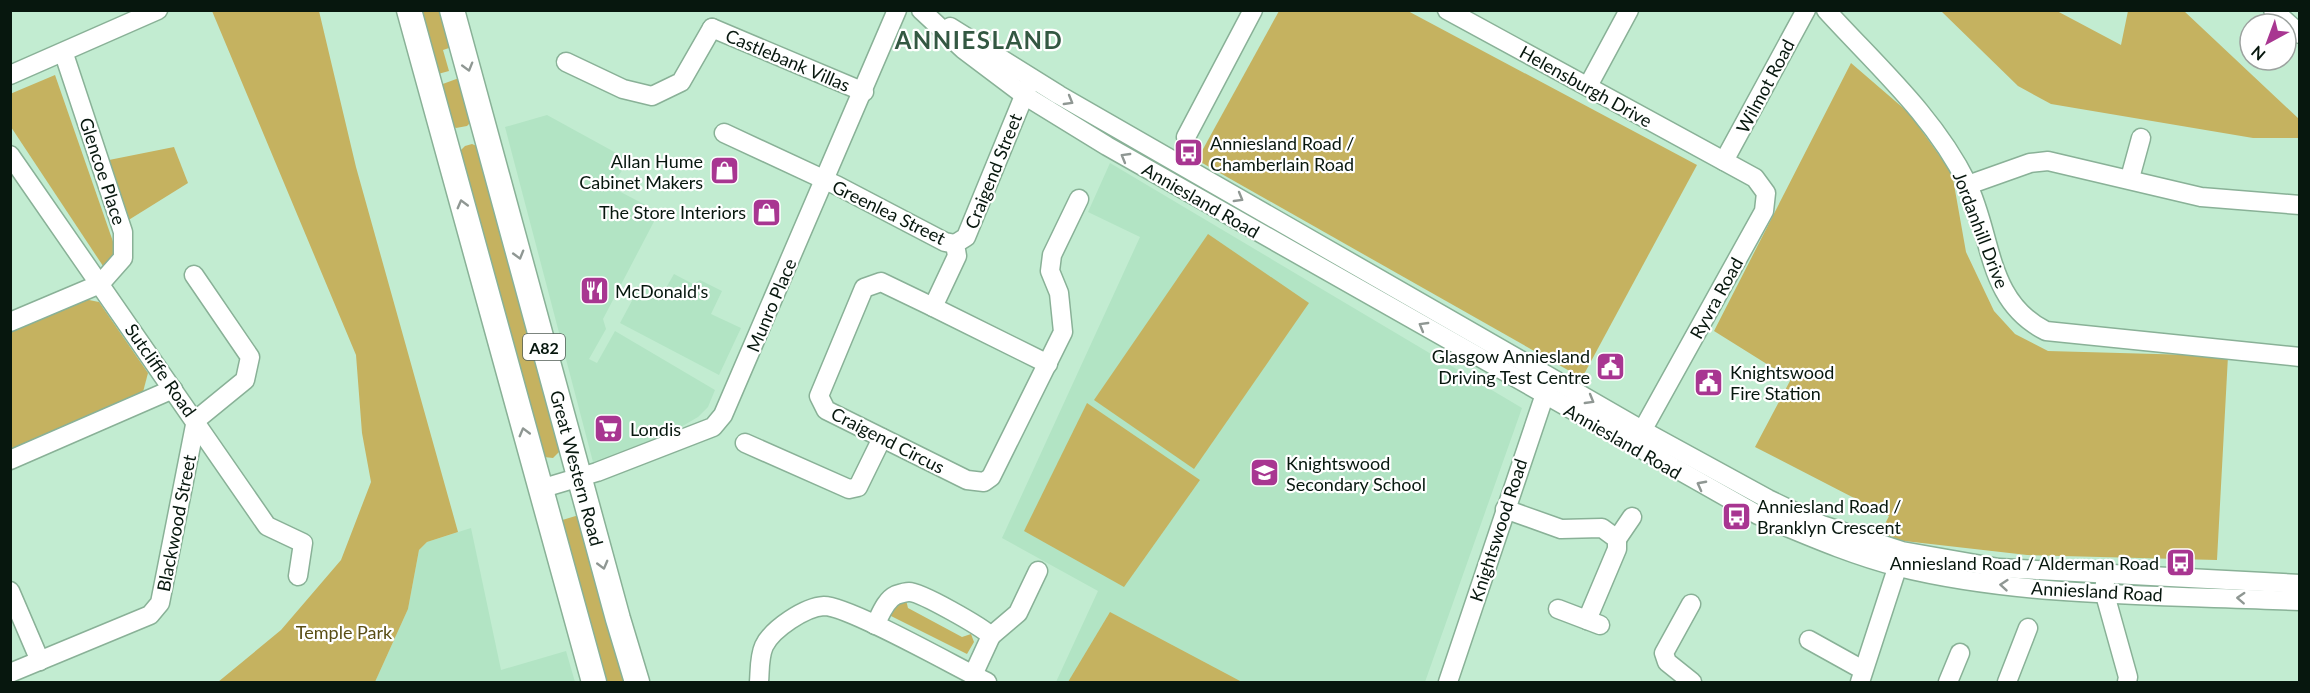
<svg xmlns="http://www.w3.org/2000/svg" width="2310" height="693" viewBox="0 0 2310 693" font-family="Lato,sans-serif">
<rect width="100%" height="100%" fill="#c2ecd1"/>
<!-- built -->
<g fill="#b2e4c4">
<path d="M547 115 629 160 611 187 659 212 603 319 606 329 589 359 597 363 615 331 715 390 708 407 698 417 674 431 593 462 505 127Z"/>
<path d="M1110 163 1522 408 1425 682H1056L1098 591 1002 538 1140 237 1088 212Z"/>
<path d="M674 274 693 284 700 280 722 291 711 314 741 328 719 375 620 323 641 284 662 295Z"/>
<path d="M471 528 501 670 566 651 575 682H375L408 609 419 550 427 542Z"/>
</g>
<!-- green -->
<g fill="#c5b260">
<path d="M1406 10 1697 165 1582 378 1197 160 1279 11Z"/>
<path d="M212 11H319L356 167 458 532 427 542 419 550 408 609 375 682H218L281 630 341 560 371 482 362 433 356 355Z"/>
<path d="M420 11H442L452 47 443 50 449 71 438 74Z"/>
<path d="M1941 11H2057L2121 45 2128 11H2184L2299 119V138H2253L2051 104 2018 86Z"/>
<path d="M1851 63 1909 113 1952 173 1966 252 1994 311 2015 334 2048 351 2228 356 2217 560 2027 555 1878 538 1889 516 1755 447 1791 379 1714 331Z"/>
<path d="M55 75 118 256 103 266 11 127 10 94Z"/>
<path d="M459 78 472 121 467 126 456 128 451 125 440 85Z"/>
<path d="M472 144 479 147 561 450 553 458 544 457 459 152 465 146Z"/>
<path d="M174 147 188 183 127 221 109 160Z"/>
<path d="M1208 234 1309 303 1194 469 1094 400Z"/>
<path d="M79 298 99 302 148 373 143 392 11 452V327Z"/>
<path d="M1087 403 1200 480 1124 587 1024 531Z"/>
<path d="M579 515 628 682H606L559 521Z"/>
<path d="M906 600 908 608 962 637 971 634 974 642 967 654 889 615 895 603Z"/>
<path d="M1110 612 1242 682H1068Z"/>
</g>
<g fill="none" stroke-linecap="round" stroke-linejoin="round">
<defs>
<g id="minor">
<path d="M921 10 963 49 1024 95 1107 146 1758 515C1804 534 1851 555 1899 567 2024 598 2171 595 2300 601"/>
<path d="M1447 10 1755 178 1766 193 1764 211 1637 440"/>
<path d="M1826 10C1876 65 1934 116 1967 183 1993 237 1986 301 2046 331L2300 357"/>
<path d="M2273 10 2300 34"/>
<path d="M950 27 1059 95 1642 430 1768 499 1822 525 1902 551 1999 568 2300 584"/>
<path d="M712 28 864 92"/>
<path d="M566 62 623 89 652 96 681 82 712 28"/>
<path d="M10 75 158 10"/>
<path d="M1028 86 966 237 955 244 957 256 933 307 1048 364"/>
<path d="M1588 86 1629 10"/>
<path d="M724 133 838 186 945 242 955 244"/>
<path d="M1186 137 1253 10"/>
<path d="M10 155 267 526 303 543 298 576"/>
<path d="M1724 161 1806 10"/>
<path d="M2130 178 2141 138"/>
<path d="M1968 185 2030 163 2048 161 2201 197 2300 205"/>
<path d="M933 307 881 282 864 288 819 396 826 410 967 480 984 482 991 477 1063 332 1059 293 1050 271 1052 255 1079 199"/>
<path d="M10 322 100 284 123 258V232L64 54"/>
<path d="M745 443 849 489 858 487 882 438"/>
<path d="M10 460 173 389"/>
<path d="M540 489 597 472 713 427 723 415 897 10"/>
<path d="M1505 509 1561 529 1602 528 1617 539V549L1587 620"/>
<path d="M1617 539 1632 517"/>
<path d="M2105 583 2104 591 2128 677 2127 682"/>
<path d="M10 591 40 661"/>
<path d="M1691 604 1664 653 1667 662 1692 682"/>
<path d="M1558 609 1600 625"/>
<path d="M875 625C880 616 885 600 896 595 899 594 906 592 909 592 921 592 982 627 991 636L973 675"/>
<path d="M991 636 1018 613 1038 571"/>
<path d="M1809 640 1863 670"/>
<path d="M10 673 150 615 160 603 196 420 245 380 250 357 194 275"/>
<path d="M759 682C760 671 759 657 764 646 772 629 805 607 824 606 849 606 958 668 987 682"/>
<path d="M1448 682 1548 385"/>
<path d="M1860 682 1901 556"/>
<path d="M1948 682 1960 653"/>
<path d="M2007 682 2028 628"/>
</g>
<g id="major">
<path d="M409 10 594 682"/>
<path d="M452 10 618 619 637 682"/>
</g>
</defs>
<!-- minor casing -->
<use href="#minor" stroke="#89b197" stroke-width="21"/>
<!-- major casing -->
<use href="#major" stroke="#89b197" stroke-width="27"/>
<!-- minor -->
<use href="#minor" stroke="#fff" stroke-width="18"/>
<!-- major -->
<use href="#major" stroke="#fff" stroke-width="24"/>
</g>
<!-- one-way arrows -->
<defs><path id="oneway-chevron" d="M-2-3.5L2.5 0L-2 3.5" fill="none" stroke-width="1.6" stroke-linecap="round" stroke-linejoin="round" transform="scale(1.5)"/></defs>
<g stroke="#8f9793">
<use href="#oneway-chevron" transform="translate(468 67) rotate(74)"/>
<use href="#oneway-chevron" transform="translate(1069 101) rotate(30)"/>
<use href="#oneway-chevron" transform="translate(1125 157) rotate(-150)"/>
<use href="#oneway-chevron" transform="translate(1239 198) rotate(30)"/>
<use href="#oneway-chevron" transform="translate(462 204) rotate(-105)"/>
<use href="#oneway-chevron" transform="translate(519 255) rotate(74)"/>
<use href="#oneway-chevron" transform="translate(1423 326) rotate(-150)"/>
<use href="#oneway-chevron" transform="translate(1590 400) rotate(30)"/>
<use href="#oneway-chevron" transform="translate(524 432) rotate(-105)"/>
<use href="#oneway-chevron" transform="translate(1701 485) rotate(-152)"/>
<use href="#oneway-chevron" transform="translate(603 565) rotate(75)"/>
<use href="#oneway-chevron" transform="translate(2004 585) rotate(-175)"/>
<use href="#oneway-chevron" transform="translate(2241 598) rotate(-177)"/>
</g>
<!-- icons -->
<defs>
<symbol id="bus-square" viewBox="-11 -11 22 22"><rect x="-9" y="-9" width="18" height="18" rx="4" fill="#a83691" stroke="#fff"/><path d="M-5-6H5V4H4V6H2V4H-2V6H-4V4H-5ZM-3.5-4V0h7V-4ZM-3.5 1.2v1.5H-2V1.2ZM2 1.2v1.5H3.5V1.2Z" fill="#fff"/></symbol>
<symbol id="shop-square" viewBox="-11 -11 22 22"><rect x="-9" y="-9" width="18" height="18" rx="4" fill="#a83691" stroke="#fff"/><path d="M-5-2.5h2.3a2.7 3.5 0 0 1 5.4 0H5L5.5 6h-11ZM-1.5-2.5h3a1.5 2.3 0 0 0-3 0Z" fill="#fff"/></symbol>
<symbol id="restaurant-square" viewBox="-11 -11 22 22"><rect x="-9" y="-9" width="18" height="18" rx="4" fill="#a83691" stroke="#fff"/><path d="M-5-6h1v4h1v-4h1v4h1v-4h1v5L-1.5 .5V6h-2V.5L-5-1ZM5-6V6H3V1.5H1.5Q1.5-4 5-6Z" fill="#fff"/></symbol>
<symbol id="civic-square" viewBox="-11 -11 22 22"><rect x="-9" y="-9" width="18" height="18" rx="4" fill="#a83691" stroke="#fff"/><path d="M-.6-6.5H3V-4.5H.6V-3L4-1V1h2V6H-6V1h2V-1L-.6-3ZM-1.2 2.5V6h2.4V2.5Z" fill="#fff"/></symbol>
<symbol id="supermarket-square" viewBox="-11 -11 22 22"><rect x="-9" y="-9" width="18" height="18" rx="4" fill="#a83691" stroke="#fff"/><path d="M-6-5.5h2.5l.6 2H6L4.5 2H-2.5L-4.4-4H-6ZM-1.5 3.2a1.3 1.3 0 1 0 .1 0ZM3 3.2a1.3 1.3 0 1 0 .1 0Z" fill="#fff"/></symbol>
<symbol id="school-square" viewBox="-11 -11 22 22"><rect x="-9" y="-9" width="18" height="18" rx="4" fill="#a83691" stroke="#fff"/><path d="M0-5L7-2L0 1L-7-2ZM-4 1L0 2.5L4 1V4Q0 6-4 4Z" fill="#fff"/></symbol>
</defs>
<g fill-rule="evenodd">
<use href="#bus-square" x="1172" y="136" width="33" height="33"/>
<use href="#shop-square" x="708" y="154" width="33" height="33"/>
<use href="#shop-square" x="750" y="196" width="33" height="33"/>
<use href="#restaurant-square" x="578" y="274" width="33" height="33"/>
<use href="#civic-square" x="1594" y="350" width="33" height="33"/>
<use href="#civic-square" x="1692" y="366" width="33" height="33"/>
<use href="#supermarket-square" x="592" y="412" width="33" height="33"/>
<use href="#school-square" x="1248" y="456" width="33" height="33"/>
<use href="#bus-square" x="1720" y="500" width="33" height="33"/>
<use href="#bus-square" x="2164" y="546" width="33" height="33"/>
</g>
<g text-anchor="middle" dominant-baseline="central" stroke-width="4.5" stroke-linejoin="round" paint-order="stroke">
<!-- shield labels -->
<rect fill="#fff" stroke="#515d56" stroke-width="1.5" x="523" y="334" width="42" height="26" rx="4.5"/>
<g font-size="16" font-weight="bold" fill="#07170e">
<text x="544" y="347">A82</text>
</g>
<!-- street labels -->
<g font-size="18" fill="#07170e" stroke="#fff">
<text transform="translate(788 60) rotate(23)">Castlebank Villas</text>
<text transform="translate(1586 86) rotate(29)">Helensburgh Drive</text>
<text transform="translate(1765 86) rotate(-62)">Wilmot Road</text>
<text transform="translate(103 171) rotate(72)">Glencoe Place</text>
<text transform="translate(993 171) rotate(-68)">Craigend Street</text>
<text transform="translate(1201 200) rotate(30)">Anniesland Road</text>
<text transform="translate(889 212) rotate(26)">Greenlea Street</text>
<text transform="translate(1981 230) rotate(69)">Jordanhill Drive</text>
<text transform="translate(1716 298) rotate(-61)">Ryvra Road</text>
<text transform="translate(771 305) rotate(-67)">Munro Place</text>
<text transform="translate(161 370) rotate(55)">Sutcliffe Road</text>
<text transform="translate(888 440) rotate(27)">Craigend Circus</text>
<text transform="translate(1623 441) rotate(30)">Anniesland Road</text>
<text transform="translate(577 468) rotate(75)">Great Western Road</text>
<text transform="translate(176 523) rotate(-79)">Blackwood Street</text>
<text transform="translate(1498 530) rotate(-72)">Knightswood Road</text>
<text transform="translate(2097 591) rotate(3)">Anniesland Road</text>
</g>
<!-- poi labels -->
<g font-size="18" fill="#07170e" stroke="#fff" text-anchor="start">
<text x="1210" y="143">Anniesland Road /<tspan x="1210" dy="21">Chamberlain Road</tspan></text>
<text x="703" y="161" text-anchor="end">Allan Hume<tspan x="703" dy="21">Cabinet Makers</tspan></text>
<text x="746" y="212" text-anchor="end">The Store Interiors</text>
<text x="615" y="291">McDonald's</text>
<text x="1590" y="356" text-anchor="end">Glasgow Anniesland<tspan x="1590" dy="21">Driving Test Centre</tspan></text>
<text x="1730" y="372">Knightswood<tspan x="1730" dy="21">Fire Station</tspan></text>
<text x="630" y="429">Londis</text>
<text x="1286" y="463">Knightswood<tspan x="1286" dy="21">Secondary School</tspan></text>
<text x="1757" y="506">Anniesland Road /<tspan x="1757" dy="21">Branklyn Crescent</tspan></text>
<text x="2159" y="563" text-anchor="end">Anniesland Road / Alderman Road</text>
</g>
<!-- park labels -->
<g font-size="18" fill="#5a4e15" stroke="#fff">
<text x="344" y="632">Temple Park</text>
</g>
<!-- district labels -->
<g font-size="24" font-weight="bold" letter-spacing="1.5" fill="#335842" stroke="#fff">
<text x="979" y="39">ANNIESLAND</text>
</g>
</g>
<!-- border -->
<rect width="2310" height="693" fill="none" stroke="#07170e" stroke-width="24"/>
<!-- north arrow -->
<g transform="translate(2268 42) rotate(221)"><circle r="28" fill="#ffffff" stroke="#9ca29f" stroke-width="1.5"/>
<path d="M0-4.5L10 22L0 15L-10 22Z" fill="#a83691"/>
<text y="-9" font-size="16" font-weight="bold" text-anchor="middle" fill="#07170e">N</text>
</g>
</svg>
